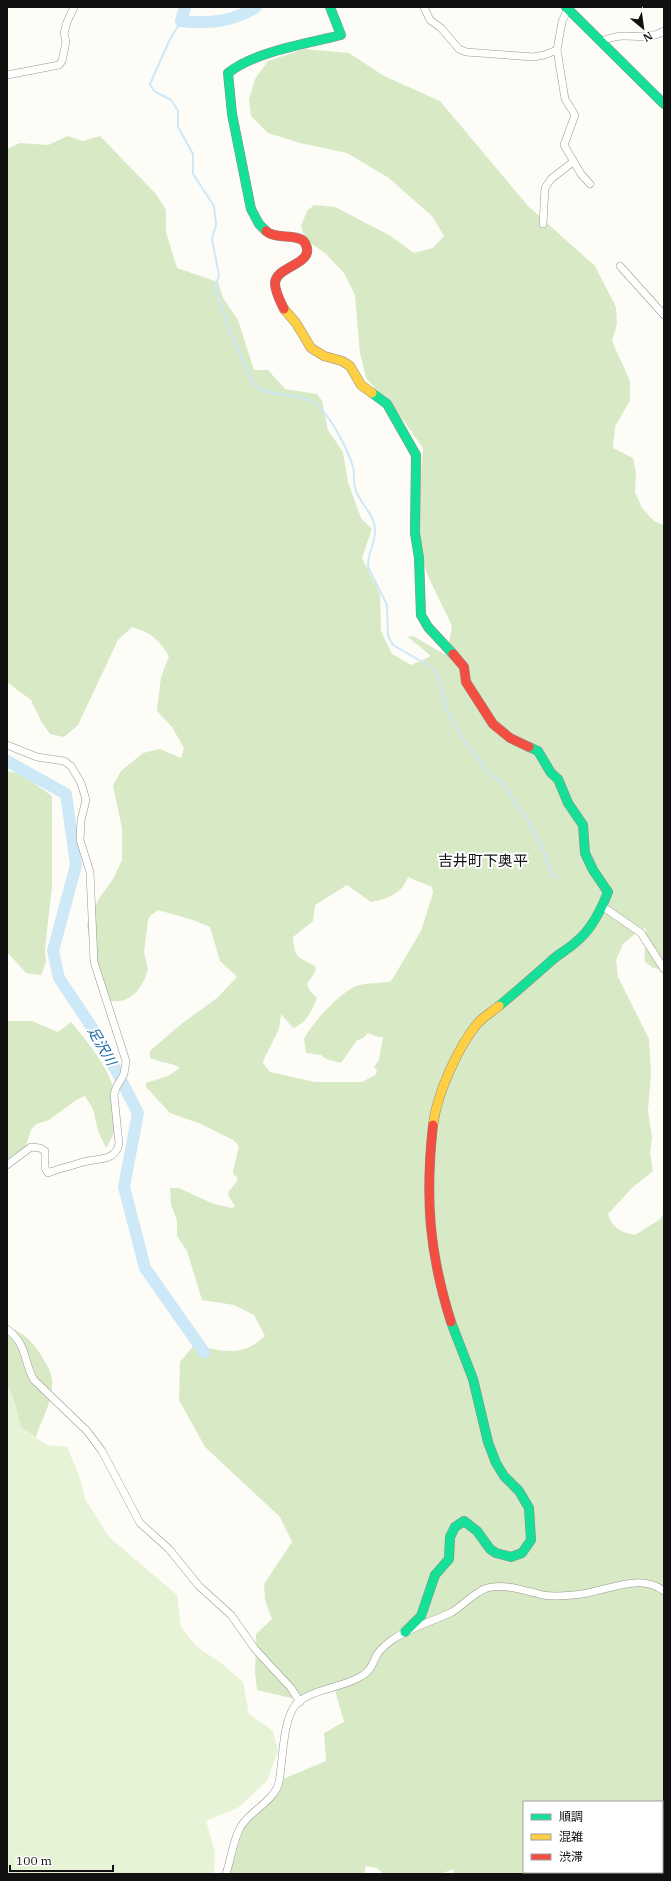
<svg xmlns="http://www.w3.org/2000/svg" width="671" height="1881" viewBox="0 0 671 1881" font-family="'IBM Plex Serif','Noto Sans JP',serif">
<rect width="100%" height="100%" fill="#fdfcf7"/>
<!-- green -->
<path fill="#e7f3d7" d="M7 1386 13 1397 21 1428 47 1445 67 1447 80 1478 85 1499 109 1537 177 1595 181 1627 196 1646 225 1666 243 1682 249 1714 273 1731 278 1751 267 1781 239 1807 206 1821 215 1852 214 1874H7Z"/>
<!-- forest -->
<g fill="#d8eac5" fill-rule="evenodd">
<path d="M304 49 349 53 384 76 440 101 528 206 595 266 616 307 617 324 612 341 630 381V400L615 427 613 448 633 458 636 472 635 492 642 508 654 521 664 525V970L653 968 645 962C643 950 648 939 645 928L637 932 623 944 616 960 618 977 649 1039 651 1072 648 1111 652 1137 650 1153 653 1171 632 1188 608 1214C611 1227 622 1233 635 1235L659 1220 664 1213V1874H453L454 1869 440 1874H383L377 1868 366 1866 364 1874H230L244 1825 255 1811 278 1794 283 1779 326 1761 324 1733 344 1722 334 1687 295 1699 257 1690 255 1673 256 1634 272 1619 265 1600 264 1584 292 1542 280 1517 205 1447 179 1400 180 1362 194 1345C222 1351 242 1358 265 1336L254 1315 234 1305 202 1300 187 1251 177 1236V1220L171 1205 170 1188H179L214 1204 232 1208 235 1206 228 1195 229 1191 237 1181 238 1178 234 1175 233 1171 239 1146 233 1140 201 1124 170 1113 146 1087V1083L168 1076 180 1068C171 1062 160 1063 150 1058V1051L180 1025 217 998 237 977 220 961 210 927 193 920 158 910 150 916 148 920 144 952 148 969C143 988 131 1004 110 1001L98 988 92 961 87 924 98 900 113 879 122 860V828L113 786 121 771 143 753 160 749 181 758 184 748 172 727 157 711 161 677 169 656C159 639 151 633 132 627L118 640 78 725 64 737 50 734 41 721 31 700 7 682V149L20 143 48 145 68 136 83 141 100 136 156 194 166 210V232L177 268 218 282 223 298 238 320 254 370H268L285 389 317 394 322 401 328 430 343 452 348 482 361 518 372 529 362 558 380 594 381 631 392 654 411 665 431 656 408 637 413 636 444 654 448 650 452 626 427 574 416 537 423 448 403 420 366 378 360 353 355 295 344 273 326 254 305 239 301 226 307 211 314 205 335 207 389 235 414 253 433 248 444 236 432 216 389 178 347 153 300 143 268 133 251 116 249 100 255 79 268 61ZM408 877 432 887 433 893 421 931 393 978 390 982C380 983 369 983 359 985 342 990 312 1023 304 1039L306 1053 321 1055 326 1059 341 1063 357 1040 362 1039 368 1033 378 1037H383L379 1060 374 1067 377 1071 375 1075 362 1082H315L270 1072 263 1063 264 1059 279 1029 281 1014 293 1028C306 1024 313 1009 317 998 297 978 314 984 316 967 298 956 295 960 293 937L313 921 315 905 347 885 371 902C387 899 402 894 408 877ZM524 1802H662V1872H524Z"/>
<path d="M9 771 22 775 52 796V886L45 949 46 962 41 975 26 973 7 952V774Z"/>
<path d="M7 1021H32L58 1032 71 1022C100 1056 137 1103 106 1148L98 1131 93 1109 85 1096 76 1100 49 1120 36 1124 31 1130 24 1152 7 1159Z"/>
<path d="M14 1330C24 1333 33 1343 39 1352 43 1358 47 1365 50 1371 58 1393 42 1418 36 1437L21 1428 13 1397 7 1386V1334Z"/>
</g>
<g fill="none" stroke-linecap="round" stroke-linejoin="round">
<!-- stream -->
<path stroke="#cde8f7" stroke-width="2" d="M181 21 170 39 150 84 154 91 171 100 178 111V127L193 154V174L214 206 216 225 212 239 219 275 215 289 230 331 252 382C267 399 292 391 311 401 329 411 347 448 353 467 355 474 353 482 355 488 359 503 374 513 375 529 376 542 367 554 368 567L387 605 388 636 393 645 433 668 440 681 446 709 465 742 488 772 504 784 509 791 512 798 528 821 541 845 554 877H556"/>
<!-- river -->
<g stroke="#cde8f7" stroke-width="12">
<path d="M185 7 181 21C208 24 233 22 256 7"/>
<path d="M7 761 66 794 76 865 53 951 59 978 101 1041 138 1113 124 1187 145 1268 204 1352"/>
</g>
<defs>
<g id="street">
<path d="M424 7 430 20 441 28 459 49 466 52 533 57 544 55 557 50"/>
<path d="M568 8 562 22 557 50 565 99 575 115 564 145 581 174 590 184"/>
<path d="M601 41C608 39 615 36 623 36 638 36 651 39 664 31"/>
<path d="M7 75 59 65 62 61 66 42 64 33 67 22 74 7"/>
<path d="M543 224 545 188 551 179 573 162"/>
<path d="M620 266 664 315"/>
<path d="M7 745 37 757 64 761 71 766 81 783 86 800 81 820 80 840 90 872 94 962 126 1061 124 1074 116 1088 114 1095 119 1144C115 1162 97 1158 83 1162 72 1166 59 1168 48 1173L45 1168V1151L40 1148 31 1147 7 1165"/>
<path d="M602 906 641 933 664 969"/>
<path d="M7 1329C29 1347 22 1359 34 1380L87 1431 102 1451 140 1523 169 1549 199 1586 231 1615 255 1649 291 1688 300 1702"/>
<path d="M226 1874C231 1859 233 1841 240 1828 248 1812 275 1801 279 1782 283 1762 282 1719 297 1703 311 1690 342 1687 358 1678 373 1670 371 1665 378 1653 381 1649 388 1643 392 1640 410 1627 432 1622 452 1612 464 1605 473 1593 487 1588 505 1583 526 1591 543 1595 553 1597 564 1596 573 1595 603 1594 637 1571 664 1591"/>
</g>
<g id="fast">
<path d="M566 7 664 104"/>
<path d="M266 231 259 224 251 209 232 114 228 73C256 51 306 44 341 35L330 7"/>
<path d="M372 393 387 404 416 455 415 533 419 558 421 615 428 627 453 654"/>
<path d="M499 1006C516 992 533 977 550 962 558 954 569 949 577 941 592 929 601 910 608 892L593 870 585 853 583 825 568 803 558 779 551 773 538 751 529 747"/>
<path d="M405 1632 421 1616 435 1575 449 1559 450 1537 455 1527 464 1521 477 1531 490 1549 496 1553 511 1557 522 1553 531 1540 529 1508 519 1491 504 1476 496 1463 488 1442 473 1379 451 1322"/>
</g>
<g id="slow">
<path d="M284 309 296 323 311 348 324 356 342 361 350 366 361 385 372 393"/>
<path d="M433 1125C437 1094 457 1049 477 1024 483 1017 492 1012 499 1006"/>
</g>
<g id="jam">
<path d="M266 231C275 240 300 233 305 243 317 265 276 265 275 283 275 292 280 301 284 309"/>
<path d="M453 654 464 667 466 682 493 724 510 738 529 747"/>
<path d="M433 1125C425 1198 429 1252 451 1322"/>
</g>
</defs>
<!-- street casing -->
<use href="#street" stroke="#979795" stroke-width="8"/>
<!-- fast casing -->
<use href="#fast" stroke="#8e8d8b" stroke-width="10"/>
<!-- slow casing -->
<use href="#slow" stroke="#8e8d8b" stroke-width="10"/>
<!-- jam casing -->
<use href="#jam" stroke="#8e8d8b" stroke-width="10"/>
<!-- street -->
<use href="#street" stroke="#fffffe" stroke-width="7"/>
<!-- fast -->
<use href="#fast" stroke="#16e098" stroke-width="9"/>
<!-- slow -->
<use href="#slow" stroke="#ffcf43" stroke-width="9"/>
<!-- jam -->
<use href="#jam" stroke="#f24e42" stroke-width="9"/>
</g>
<g text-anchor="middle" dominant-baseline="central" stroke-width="4" stroke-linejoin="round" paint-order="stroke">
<!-- water labels -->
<g font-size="14" font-style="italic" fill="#1768a6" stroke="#fff">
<text transform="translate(102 1046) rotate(60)">足沢川</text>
</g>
<!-- quarter labels -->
<g font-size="15" fill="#111" stroke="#fff">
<text x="483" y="860">吉井町下奥平</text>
</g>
</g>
<!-- border -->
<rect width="671" height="1881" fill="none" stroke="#111111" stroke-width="16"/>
<!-- legend -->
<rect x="523" y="1801" width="140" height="72" fill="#ffffff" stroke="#a0a0a0"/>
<rect x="531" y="1814" width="20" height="6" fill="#16e098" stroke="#a0a0a0"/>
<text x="559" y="1821" font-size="12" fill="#111111">順調</text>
<rect x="531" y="1834" width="20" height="6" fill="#ffcf43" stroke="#a0a0a0"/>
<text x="559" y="1841" font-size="12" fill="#111111">混雑</text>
<rect x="531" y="1854" width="20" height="6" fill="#f24e42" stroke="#a0a0a0"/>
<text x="559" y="1861" font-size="12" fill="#111111">渋滞</text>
<!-- north arrow -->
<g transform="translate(643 28) rotate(151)" stroke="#ffffff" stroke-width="3" paint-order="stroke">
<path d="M0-3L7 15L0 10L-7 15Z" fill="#111111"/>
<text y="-6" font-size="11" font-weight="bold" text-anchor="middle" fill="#111111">N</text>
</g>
<!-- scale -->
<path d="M10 1865v6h103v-6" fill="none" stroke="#111111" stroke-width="2"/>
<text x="16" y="1865" font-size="12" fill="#111111" stroke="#ffffff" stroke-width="3" paint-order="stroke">100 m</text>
</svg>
